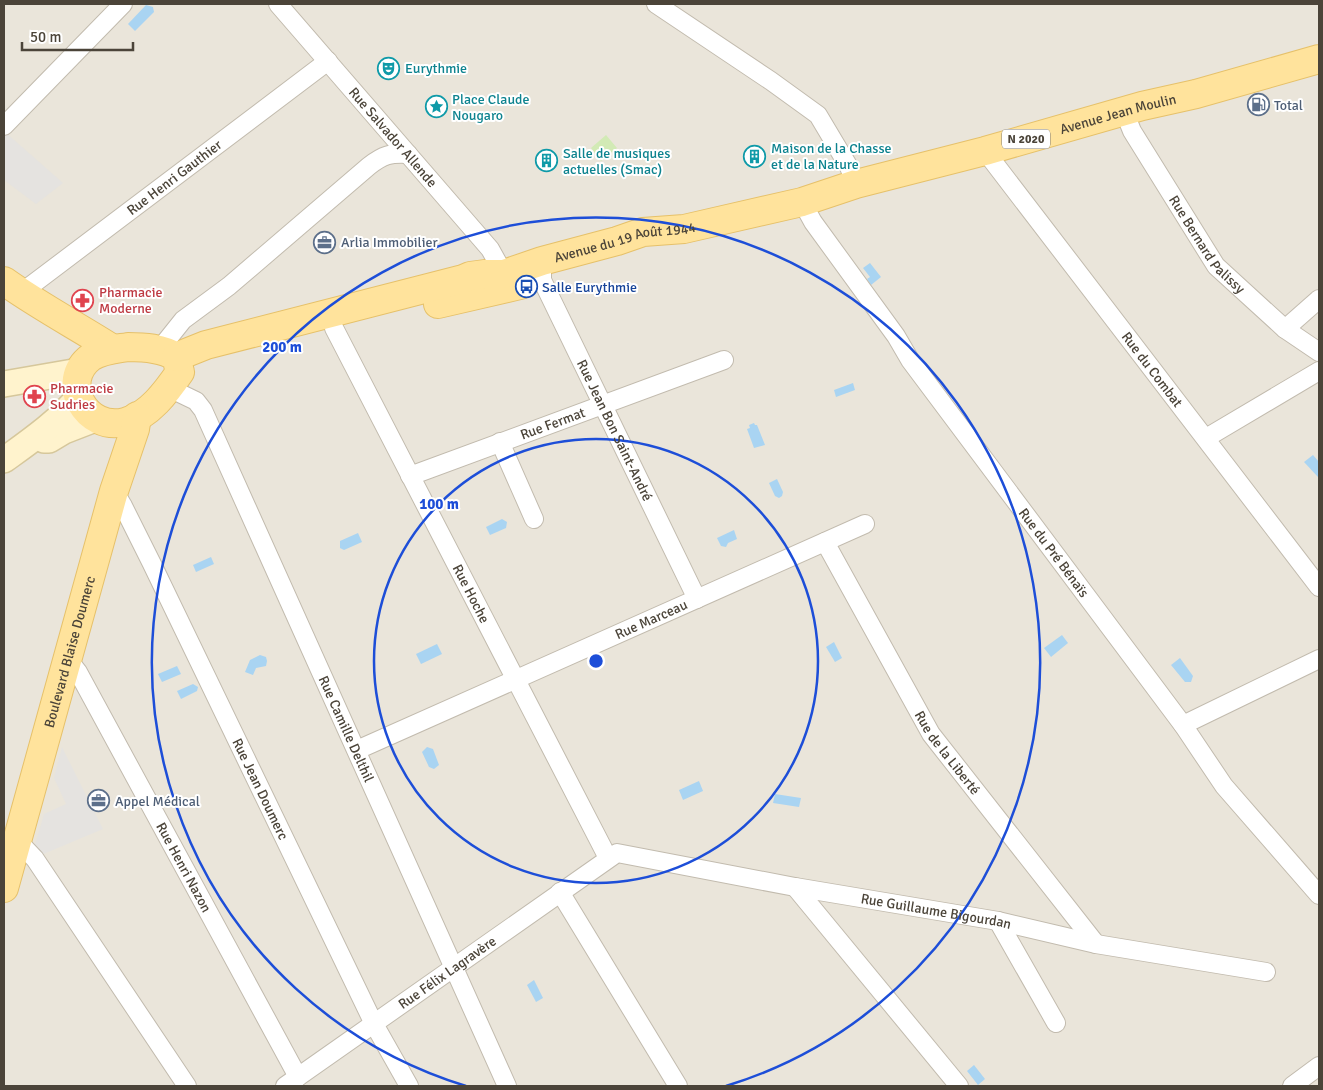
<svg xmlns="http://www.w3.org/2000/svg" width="1323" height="1090" viewBox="0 0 1323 1090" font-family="Signika,sans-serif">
<rect width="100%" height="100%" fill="#f6f3ec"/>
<!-- residential -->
<rect fill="#eae5da" x="4" y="4" width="1315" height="1082"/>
<!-- green -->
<path fill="#d2eab5" d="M606 135 617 148 601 161 591 148Z"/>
<!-- parking -->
<g fill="#e5e3e0">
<path d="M5 132 63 183 36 204 4 180Z"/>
<path d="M62 747 103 829 41 855 35 845 44 814 66 804 54 778Z"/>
</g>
<!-- water -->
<g fill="#a9d4f2">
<path d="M146 5 153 7 154 12 135 31 128 24Z"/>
<path d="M870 263 881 277 871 285 867 279 870 277 863 268Z"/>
<path d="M853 383 855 390 836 397 834 390Z"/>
<path d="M754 423 755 425H757L765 445 754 448 747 429 750 428 749 425Z"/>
<path d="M1313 455 1319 462V476L1318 477 1304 462Z"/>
<path d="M777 479 783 492 782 496 779 498 775 496 769 483Z"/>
<path d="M502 519 507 522 506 528 490 535 486 527Z"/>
<path d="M734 530 737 539 728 543 726 547 721 546 717 538Z"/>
<path d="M358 533 362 542 344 550 340 548V541Z"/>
<path d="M211 557 214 564 196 572 193 565Z"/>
<path d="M1062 635 1068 643 1051 657 1044 648Z"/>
<path d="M834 642 842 658 835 662 826 647Z"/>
<path d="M437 644 442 654 421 664 416 654Z"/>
<path d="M260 655 266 657 267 661 266 666 256 668 253 675 245 672 250 660Z"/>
<path d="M1180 658 1193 676 1191 682H1185L1171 665Z"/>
<path d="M177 666 181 674 162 682 158 674Z"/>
<path d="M193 684 198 687 197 691 181 699 177 691Z"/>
<path d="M427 747 433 749 439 765 434 769 429 767 422 752Z"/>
<path d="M699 781 703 791 683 800 679 790Z"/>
<path d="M775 794 801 798 799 807 773 803Z"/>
<path d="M534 980 543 998 536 1002 527 985Z"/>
<path d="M974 1065 985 1079 978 1085 967 1071Z"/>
</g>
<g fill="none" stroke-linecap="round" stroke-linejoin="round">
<defs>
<g id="street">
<path id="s1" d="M278 4 490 249 504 274"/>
<path d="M656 4 771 81 818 115 849 167 856 184"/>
<path id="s2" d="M1124 111 1132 131 1216 266 1285 329 1319 352"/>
<path d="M4 126 123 4"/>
<path id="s3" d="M985 151 1319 587"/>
<path id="s4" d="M802 202 813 222 896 336 910 360 1183 725 1224 786 1319 895"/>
<path id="s5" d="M542 261V280L697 599"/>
<path id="s6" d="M21 293 328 61"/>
<path id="s7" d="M334 328 608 858"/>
<path d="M1285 329 1319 299"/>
<path d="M159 350 183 320 229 286 369 166C383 155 390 153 408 154"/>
<path id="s8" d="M169 388 196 401 203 410 507 1086"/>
<path d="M1206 438 1319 371"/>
<path d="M500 442 534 519"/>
<path id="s9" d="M410 476 724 360"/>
<path id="s10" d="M114 491 123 506 152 564 374 1024 409 1086"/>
<path id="s11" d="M825 542 931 734 1096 944"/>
<path id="s12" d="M67 658 78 672 298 1077"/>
<path d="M1183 725 1319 659"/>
<path id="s13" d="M357 750 865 524"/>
<path d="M17 840 35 859 187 1086"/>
<path d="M795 887 959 1086"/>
<path d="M560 892 678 1086"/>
<path d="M998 921 1056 1023"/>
<path id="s14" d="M285 1086 617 853 795 887 998 921 1096 944 1266 972"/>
<path d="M1292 1086 1319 1066"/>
</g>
<g id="secondary">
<path d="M4 384 79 371"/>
<path d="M44 440H49L64 431 95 419"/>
<path d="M4 460C26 444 62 419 78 397"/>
</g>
<g id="primary">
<path d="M4 281C39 306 77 326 113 349"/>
<path d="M438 304 520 285"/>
<path d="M128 347C144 347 162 348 176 357L180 372C167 391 149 416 125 422 86 432 58 382 91 357 102 350 116 349 128 347Z"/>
<path id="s15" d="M176 357 206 345 463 279 470 276 485 274H504L542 261 617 241 643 232 684 229 802 202 856 184 985 151 1142 106 1196 94 1319 59"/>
<path id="s16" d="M4 888 114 491 135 429 137 416"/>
</g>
</defs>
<!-- street casing -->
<use href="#street" stroke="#c2bbae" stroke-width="20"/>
<!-- secondary casing -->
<use href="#secondary" stroke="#d6c79b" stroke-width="28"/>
<!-- primary casing -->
<use href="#primary" stroke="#e6c16a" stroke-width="30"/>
<!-- street -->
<use href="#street" stroke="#fff" stroke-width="18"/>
<!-- secondary -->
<use href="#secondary" stroke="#fff3cd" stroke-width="25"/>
<!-- primary -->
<use href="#primary" stroke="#ffe39c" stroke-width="28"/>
</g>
<!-- distance rings -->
<g fill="none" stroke="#1d4ed8" stroke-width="2.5">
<circle cx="596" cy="661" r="222"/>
<path d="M466 1086A444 444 0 1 1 726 1086"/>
</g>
<!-- icons -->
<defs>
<symbol id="theatre-ring" viewBox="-11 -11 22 22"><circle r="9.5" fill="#fff" stroke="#0f9aa8" stroke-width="1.5"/><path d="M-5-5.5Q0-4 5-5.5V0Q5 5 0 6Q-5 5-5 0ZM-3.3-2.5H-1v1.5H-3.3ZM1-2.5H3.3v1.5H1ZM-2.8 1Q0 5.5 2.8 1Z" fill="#0f9aa8"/></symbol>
<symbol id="fuel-ring" viewBox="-11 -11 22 22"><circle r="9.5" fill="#fff" stroke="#5c6f8a" stroke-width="1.5"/><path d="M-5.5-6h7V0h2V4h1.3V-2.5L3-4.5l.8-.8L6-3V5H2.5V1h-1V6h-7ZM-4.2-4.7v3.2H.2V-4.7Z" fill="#5c6f8a"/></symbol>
<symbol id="sight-ring" viewBox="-11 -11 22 22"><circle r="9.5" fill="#fff" stroke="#0f9aa8" stroke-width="1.5"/><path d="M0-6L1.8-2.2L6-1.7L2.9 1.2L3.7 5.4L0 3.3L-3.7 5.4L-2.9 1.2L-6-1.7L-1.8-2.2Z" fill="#0f9aa8"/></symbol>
<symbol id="building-ring" viewBox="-11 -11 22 22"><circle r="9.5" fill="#fff" stroke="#0f9aa8" stroke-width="1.5"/><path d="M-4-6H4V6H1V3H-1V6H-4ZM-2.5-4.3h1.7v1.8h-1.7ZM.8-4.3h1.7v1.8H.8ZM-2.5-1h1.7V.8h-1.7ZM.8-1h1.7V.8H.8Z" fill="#0f9aa8"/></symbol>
<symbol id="office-ring" viewBox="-11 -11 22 22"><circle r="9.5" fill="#fff" stroke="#5c6f8a" stroke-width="1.5"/><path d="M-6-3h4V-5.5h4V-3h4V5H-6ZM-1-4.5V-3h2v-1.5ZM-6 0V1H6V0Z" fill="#5c6f8a"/></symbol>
<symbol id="bus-ring" viewBox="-11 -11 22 22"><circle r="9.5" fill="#fff" stroke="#1a4fb4" stroke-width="1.5"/><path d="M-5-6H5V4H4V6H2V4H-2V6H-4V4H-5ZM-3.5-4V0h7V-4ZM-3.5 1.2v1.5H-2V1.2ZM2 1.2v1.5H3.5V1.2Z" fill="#1a4fb4"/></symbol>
<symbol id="pharmacy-ring" viewBox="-11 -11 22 22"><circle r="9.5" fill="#fff" stroke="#e0444e" stroke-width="1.5"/><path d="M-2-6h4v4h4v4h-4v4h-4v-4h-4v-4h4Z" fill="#e0444e"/></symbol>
</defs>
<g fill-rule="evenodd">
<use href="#theatre-ring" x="376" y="56" width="25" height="25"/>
<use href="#fuel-ring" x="1246" y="92" width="25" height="25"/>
<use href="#sight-ring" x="424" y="94" width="25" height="25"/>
<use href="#building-ring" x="742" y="144" width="25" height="25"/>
<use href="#building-ring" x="534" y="148" width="25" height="25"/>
<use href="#office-ring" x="312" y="230" width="25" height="25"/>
<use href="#bus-ring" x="514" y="274" width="25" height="25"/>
<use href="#pharmacy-ring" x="70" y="288" width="25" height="25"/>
<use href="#pharmacy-ring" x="22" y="384" width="25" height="25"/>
<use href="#office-ring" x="86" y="788" width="25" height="25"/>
</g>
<g text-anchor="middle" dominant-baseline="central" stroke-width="4" stroke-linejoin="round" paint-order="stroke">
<!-- shield labels -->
<rect fill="#fff" stroke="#817c74" stroke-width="1" x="1002" y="129.5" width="48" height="19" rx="4"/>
<g font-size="12" font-weight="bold" fill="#4b4439">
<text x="1026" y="139">N 2020</text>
</g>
<!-- culture labels -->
<g font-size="14" fill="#0d838f" stroke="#fff" text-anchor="start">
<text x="405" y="68">Eurythmie</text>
<text x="452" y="99">Place Claude<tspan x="452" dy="16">Nougaro</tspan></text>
<text x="771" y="148">Maison de la Chasse<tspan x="771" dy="16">et de la Nature</tspan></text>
<text x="563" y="153">Salle de musiques<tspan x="563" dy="16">actuelles (Smac)</tspan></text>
</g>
<!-- service labels -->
<g font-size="14" fill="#4e5e75" stroke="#fff" text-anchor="start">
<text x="1274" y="105">Total</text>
<text x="341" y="242">Arlia Immobilier</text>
<text x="115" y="801">Appel Médical</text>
</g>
<!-- street labels -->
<g font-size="14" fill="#4b4439" stroke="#fff">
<text stroke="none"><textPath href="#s15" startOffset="975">Avenue Jean Moulin</textPath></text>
<text stroke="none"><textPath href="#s1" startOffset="176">Rue Salvador Allende</textPath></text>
<text stroke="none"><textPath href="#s6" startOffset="192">Rue Henri Gauthier</textPath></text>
<text stroke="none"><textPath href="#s2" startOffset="158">Rue Bernard Palissy</textPath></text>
<text stroke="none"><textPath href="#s15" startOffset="465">Avenue du 19 Août 1944</textPath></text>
<text stroke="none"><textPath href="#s3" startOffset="275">Rue du Combat</textPath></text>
<text stroke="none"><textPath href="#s9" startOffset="152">Rue Fermat</textPath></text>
<text stroke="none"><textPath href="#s5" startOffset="186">Rue Jean Bon Saint-André</textPath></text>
<text stroke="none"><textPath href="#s4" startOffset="432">Rue du Pré Bénaïs</textPath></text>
<text stroke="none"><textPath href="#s7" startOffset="299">Rue Hoche</textPath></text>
<text stroke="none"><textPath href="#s13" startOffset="322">Rue Marceau</textPath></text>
<text stroke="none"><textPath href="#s16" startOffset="245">Boulevard Blaise Doumerc</textPath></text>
<text stroke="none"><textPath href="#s8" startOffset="391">Rue Camille Delthil</textPath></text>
<text stroke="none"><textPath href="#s11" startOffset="244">Rue de la Liberté</textPath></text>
<text stroke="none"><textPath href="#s10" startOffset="332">Rue Jean Doumerc</textPath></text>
<text stroke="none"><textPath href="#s12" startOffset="240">Rue Henri Nazon</textPath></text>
<text stroke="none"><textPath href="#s14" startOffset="730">Rue Guillaume Bigourdan</textPath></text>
<text stroke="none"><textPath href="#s14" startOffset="198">Rue Félix Lagravère</textPath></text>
</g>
<!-- transit labels -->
<g font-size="14" fill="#164399" stroke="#fff" text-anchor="start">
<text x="542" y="287">Salle Eurythmie</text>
</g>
<!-- health labels -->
<g font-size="14" fill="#be3a42" stroke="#fff" text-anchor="start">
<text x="99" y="292">Pharmacie<tspan x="99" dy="16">Moderne</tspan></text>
<text x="50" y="388">Pharmacie<tspan x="50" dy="16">Sudries</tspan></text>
</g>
</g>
<circle cx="596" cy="661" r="8" fill="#1d4ed8" stroke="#fff" stroke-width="2.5"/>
<g font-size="15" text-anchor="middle" font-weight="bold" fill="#1d4ed8" stroke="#fff" stroke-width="4" stroke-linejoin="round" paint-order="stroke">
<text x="282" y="352">200 m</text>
<text x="439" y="509">100 m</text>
</g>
<!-- border -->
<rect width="1323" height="1090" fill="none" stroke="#4b4439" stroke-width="10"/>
<!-- scale -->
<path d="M22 42v8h111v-8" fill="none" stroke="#4b4439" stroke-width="2.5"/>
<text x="30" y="42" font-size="15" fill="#4b4439" stroke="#ffffff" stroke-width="4" paint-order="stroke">50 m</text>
</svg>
